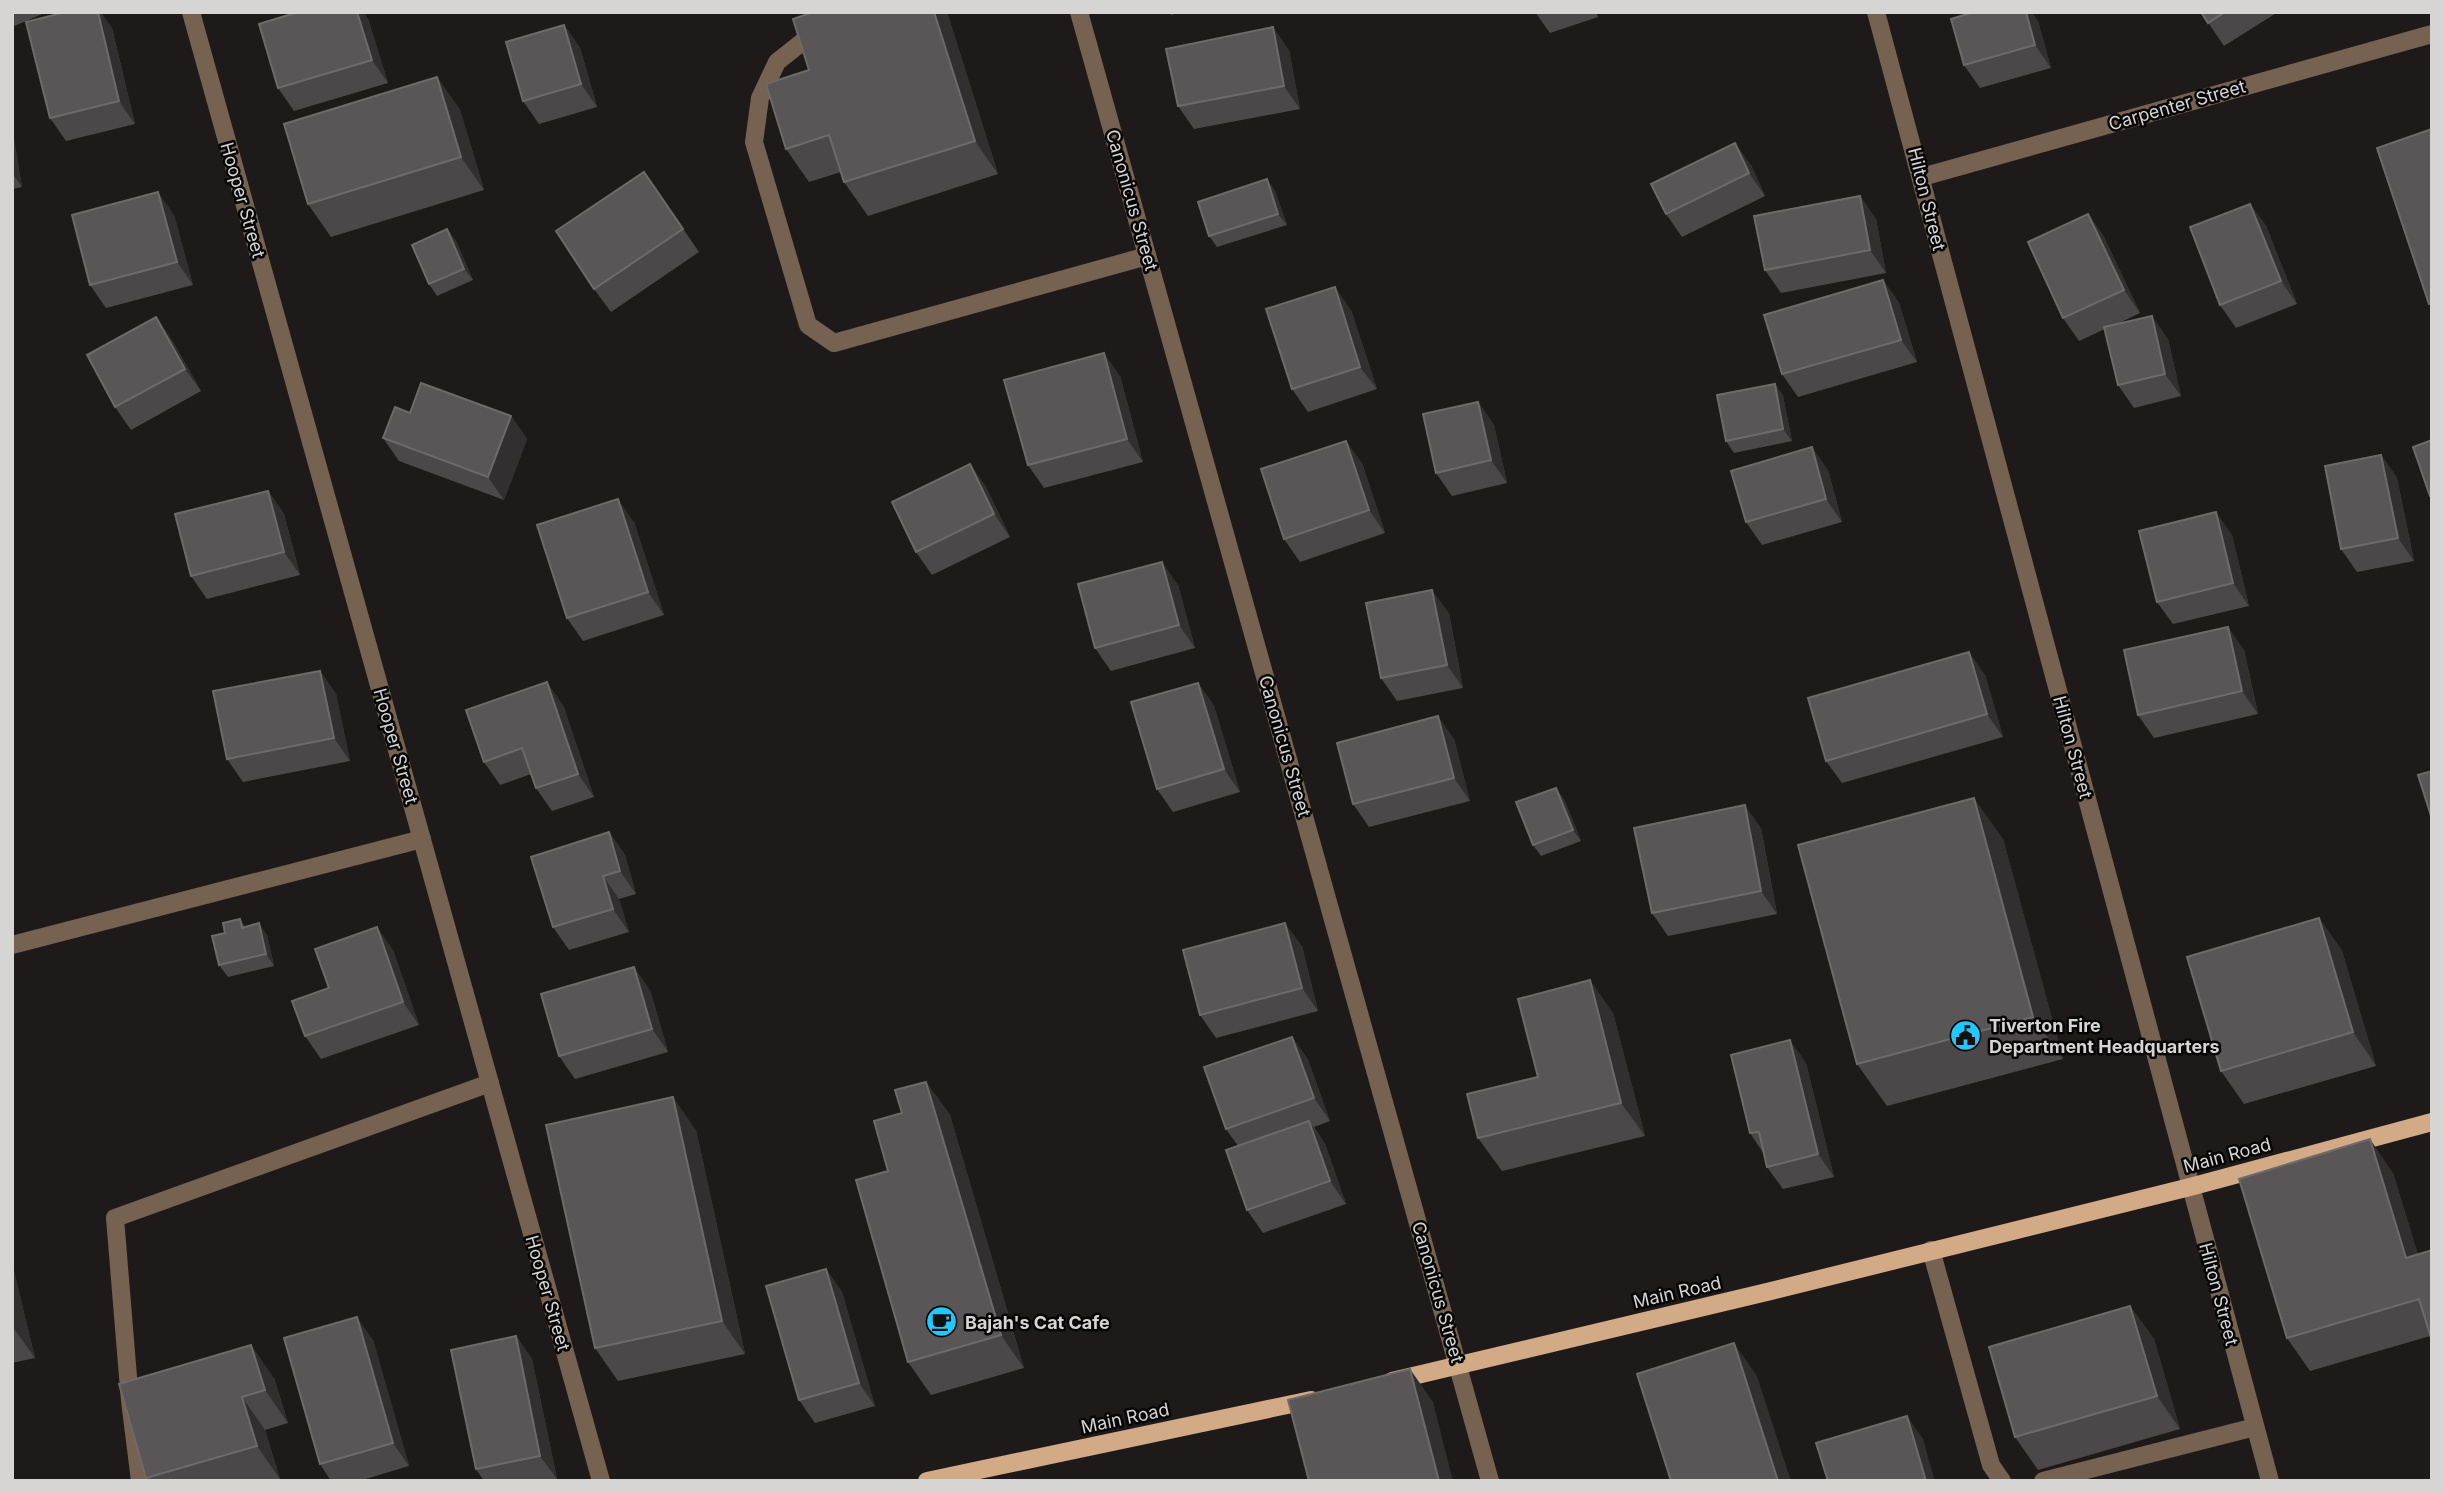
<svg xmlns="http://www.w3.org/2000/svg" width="2444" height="1493" viewBox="0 0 2444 1493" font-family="Inter,sans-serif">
<rect width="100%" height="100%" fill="#1f1a1a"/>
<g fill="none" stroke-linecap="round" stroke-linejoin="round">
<!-- minor -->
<g stroke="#756251" stroke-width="18">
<path d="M191 12 601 1481"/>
<path d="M1079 12 1490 1481"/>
<path d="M1876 12 2270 1481"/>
<path d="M821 32 811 35 777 62 760 98 754 142 808 325 834 343 1147 256"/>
<path d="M1922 177 2432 34"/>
<path d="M12 945 422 839"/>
<path d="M1931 1250 1991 1465 2002 1481"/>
<path d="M140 1481 130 1401 115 1218 490 1083"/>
<path d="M2043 1481 2255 1427"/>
</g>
<!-- major -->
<g stroke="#d2aa86" stroke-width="18">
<path d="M1392 1381 1771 1291 2190 1187 2432 1122"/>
<path d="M927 1481 1311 1400"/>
</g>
</g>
<!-- wall -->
<g fill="#4c4748">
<path d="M12 12H47L12 27Z"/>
<path d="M813 12H947L998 174 868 216 844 182 841 172 809 182 786 149 809 70Z"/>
<path d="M1169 12H1182L1171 15Z"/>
<path d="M1535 12H1596L1598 17 1550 33Z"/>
<path d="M2201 12H2278L2224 46Z"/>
<path d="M368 19 388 83 294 111 278 88Z"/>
<path d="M2038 21 2051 68 1980 88 1964 65Z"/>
<path d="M564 25 580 48 597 107 539 124 523 101Z"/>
<path d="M112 28 135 124 66 141 50 118Z"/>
<path d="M1289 50 1300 109 1194 129 1178 106Z"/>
<path d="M437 77 460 110 484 190 331 237 308 204Z"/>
<path d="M12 130 22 187 12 189Z"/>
<path d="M1751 165 1765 196 1682 237 1666 214Z"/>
<path d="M644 172 699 252 611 312 594 289Z"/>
<path d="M1267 179 1275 191 1287 225 1217 247 1209 236Z"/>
<path d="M1860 196 1876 219 1886 273 1781 293 1765 270Z"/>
<path d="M2250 204 2266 226 2297 304 2236 328 2220 305Z"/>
<path d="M2088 214 2104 237 2140 313 2115 325 2168 339 2181 396 2134 408 2118 385 2105 329 2079 341 2063 318Z"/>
<path d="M174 215 193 285 106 308 90 285Z"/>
<path d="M447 229 456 241 473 280 437 296 429 284Z"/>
<path d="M1883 280 1899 303 1917 362 1798 397 1782 374Z"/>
<path d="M1351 310 1377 389 1308 412 1292 389Z"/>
<path d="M172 340 201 391 131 430 115 407Z"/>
<path d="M1120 376 1143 462 1044 488 1028 465Z"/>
<path d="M1775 384 1783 396 1792 441 1734 453 1726 441Z"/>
<path d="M1478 402 1494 425 1507 483 1452 496 1436 473Z"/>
<path d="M410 413 511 416 527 439 504 500 399 461 383 438Z"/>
<path d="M2381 455 2397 478 2414 561 2357 572 2341 549Z"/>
<path d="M1362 463 1385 533 1300 562 1284 539Z"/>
<path d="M970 464 986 487 1010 537 932 575 916 552Z"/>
<path d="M1828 470 1842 522 1762 545 1746 522Z"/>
<path d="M268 491 284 514 300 575 207 599 191 576Z"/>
<path d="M634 522 664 615 583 641 567 618Z"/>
<path d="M2232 535 2249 606 2173 624 2157 602Z"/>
<path d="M1178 585 1195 648 1111 671 1095 648Z"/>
<path d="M1449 613 1463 688 1397 701 1381 678Z"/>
<path d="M2244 650 2258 714 2154 738 2138 715Z"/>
<path d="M320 671 336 694 350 761 243 782 227 759Z"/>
<path d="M1985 675 2003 737 1842 783 1826 761Z"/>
<path d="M1198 683 1214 706 1240 792 1173 812 1157 789Z"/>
<path d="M563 705 594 797 552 811 536 788 531 774 500 785 484 762Z"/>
<path d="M1454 739 1470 801 1369 827 1353 804Z"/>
<path d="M1564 799 1581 841 1541 856 1533 845Z"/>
<path d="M1761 828 1777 914 1668 936 1652 913Z"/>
<path d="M609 832 625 855 636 894 619 899 629 932 569 950 553 927Z"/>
<path d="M2003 839 2063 1059 1887 1106 1857 1064Z"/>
<path d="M2319 918 2342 951 2376 1066 2244 1104 2221 1071Z"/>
<path d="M240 919 245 927 267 935 274 966 228 977 219 965 225 933Z"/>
<path d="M1302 946 1318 1011 1216 1038 1200 1015Z"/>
<path d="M393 950 419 1025 321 1059 305 1036 329 988Z"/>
<path d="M650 990 668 1052 575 1079 559 1056Z"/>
<path d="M1613 1013 1645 1136 1502 1171 1478 1138 1538 1077Z"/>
<path d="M1292 1037 1308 1060 1330 1121 1314 1127 1325 1144 1346 1204 1263 1233 1247 1210 1238 1146 1226 1129Z"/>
<path d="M1806 1063 1834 1177 1783 1189 1767 1167 1764 1154 1750 1133Z"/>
<path d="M926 1082 950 1115 1024 1368 931 1395 908 1362 888 1171 902 1113Z"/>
<path d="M696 1130 745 1354 618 1381 595 1348Z"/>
<path d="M2393 1173 2418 1255 2430 1336 2310 1371 2287 1338Z"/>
<path d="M12 1263 35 1358 12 1363Z"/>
<path d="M826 1269 842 1292 875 1406 815 1423 799 1400Z"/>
<path d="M2130 1306 2154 1339 2180 1429 2038 1470 2015 1437Z"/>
<path d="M516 1336 532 1359 557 1479 546 1481H484L476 1469Z"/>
<path d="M373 1340 409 1466 359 1481H331L320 1464Z"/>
<path d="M274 1378 288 1423 265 1430 280 1479 273 1481H149L146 1478 119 1384Z"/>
</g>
<!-- shaded-wall -->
<g fill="#332e2f">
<path d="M98 12H101L112 28 135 124 119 101Z"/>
<path d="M357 12H364L368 19 388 83 372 60Z"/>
<path d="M934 12H947L998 174 975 141Z"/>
<path d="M2026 12H2032L2038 21 2051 68 2035 45Z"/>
<path d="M564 25 580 48 597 107 581 84Z"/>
<path d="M1273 27 1289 50 1300 109 1284 86Z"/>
<path d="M437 77 460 110 484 190 461 157Z"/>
<path d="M12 130 13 131 22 187 12 173Z"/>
<path d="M1735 143 1751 165 1765 196 1749 173Z"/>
<path d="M1267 179 1275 191 1287 225 1278 214Z"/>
<path d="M158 192 174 215 193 285 177 262Z"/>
<path d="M1860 196 1876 219 1886 273 1870 250Z"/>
<path d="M2250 204 2266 226 2297 304 2281 281Z"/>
<path d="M2088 214 2104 237 2140 313 2124 290Z"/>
<path d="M447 229 456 241 473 280 464 269Z"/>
<path d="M1883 280 1899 303 1917 362 1901 340Z"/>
<path d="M1335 287 1351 310 1377 389 1360 367Z"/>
<path d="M2152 316 2168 339 2181 396 2165 374Z"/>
<path d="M156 317 172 340 201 391 185 369Z"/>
<path d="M1104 353 1120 376 1143 462 1127 439Z"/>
<path d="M1775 384 1783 396 1792 441 1783 429Z"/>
<path d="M1478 402 1494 425 1507 483 1491 460Z"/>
<path d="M511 416 527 439 504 500 488 477Z"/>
<path d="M1346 441 1362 463 1385 533 1369 510Z"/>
<path d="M1812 447 1828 470 1842 522 1826 499Z"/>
<path d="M2381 455 2397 478 2414 561 2398 538Z"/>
<path d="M970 464 986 487 1010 537 994 514Z"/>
<path d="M268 491 284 514 300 575 284 552Z"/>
<path d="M618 499 634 522 664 615 648 592Z"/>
<path d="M2216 512 2232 535 2249 606 2233 583Z"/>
<path d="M1162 562 1178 585 1195 648 1179 625Z"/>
<path d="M1432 590 1449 613 1463 688 1447 665Z"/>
<path d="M2228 627 2244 650 2258 714 2242 691Z"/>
<path d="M1969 652 1985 675 2003 737 1987 714Z"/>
<path d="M320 671 336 694 350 761 334 738Z"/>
<path d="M547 682 563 705 594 797 578 774Z"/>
<path d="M1198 683 1214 706 1240 792 1224 769Z"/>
<path d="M1438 716 1454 739 1470 801 1454 778Z"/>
<path d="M1556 788 1564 799 1581 841 1573 830Z"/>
<path d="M1974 798 2003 839 2063 1059 2033 1017Z"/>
<path d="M1745 805 1761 828 1777 914 1761 891Z"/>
<path d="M609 832 625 855 636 894 620 871Z"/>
<path d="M603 876 619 899 629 932 613 909Z"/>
<path d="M2319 918 2342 951 2376 1066 2353 1032Z"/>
<path d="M259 923 267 935 274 966 266 954Z"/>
<path d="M1285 923 1302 946 1318 1011 1302 988Z"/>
<path d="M377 927 393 950 419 1025 403 1002Z"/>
<path d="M634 967 650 990 668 1052 652 1029Z"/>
<path d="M1590 980 1613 1013 1645 1136 1621 1103Z"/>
<path d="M1292 1037 1308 1060 1330 1121 1314 1098Z"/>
<path d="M1790 1040 1806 1063 1834 1177 1818 1154Z"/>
<path d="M926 1082 950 1115 1024 1368 1001 1335Z"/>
<path d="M673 1097 696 1130 745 1354 722 1321Z"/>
<path d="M1309 1121 1325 1144 1346 1204 1330 1181Z"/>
<path d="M2370 1139 2393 1173 2429 1291 2406 1258Z"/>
<path d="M12 1263 35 1358 12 1326Z"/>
<path d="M826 1269 842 1292 875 1406 859 1383Z"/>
<path d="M2130 1306 2154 1339 2180 1429 2157 1396Z"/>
<path d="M357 1317 373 1340 409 1466 393 1443Z"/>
<path d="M516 1336 532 1359 557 1479 540 1456Z"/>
<path d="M1734 1343 1757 1376 1791 1481H1778Z"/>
<path d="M251 1345 274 1378 288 1423 265 1390Z"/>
<path d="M1410 1369 1433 1402 1453 1481H1439Z"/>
<path d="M242 1397 265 1430 280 1479 257 1446Z"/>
<path d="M1907 1416 1923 1439 1935 1481H1926Z"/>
</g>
<!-- building -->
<g fill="#5a5657" stroke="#6e6a6a" stroke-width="2">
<path d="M66 12H98L119 101 50 118 26 22Z"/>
<path d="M298 12H357L372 60 278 88 259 24Z"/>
<path d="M813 12H934L975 141 844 182 829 135 786 149 766 84 809 70 793 19Z"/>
<path d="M1974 12H2026L2035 45 1964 65 1951 19Z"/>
<path d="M2201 12H2225L2208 23Z"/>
<path d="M564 25 581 84 523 101 506 42Z"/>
<path d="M1273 27 1284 86 1178 106 1166 49Z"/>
<path d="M437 77 461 157 308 204 284 124Z"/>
<path d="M2432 129V303L2429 304 2377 148Z"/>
<path d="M1735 143 1749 173 1666 214 1651 184Z"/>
<path d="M644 172 683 229 594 289 556 231Z"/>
<path d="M1267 179 1278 214 1209 236 1198 202Z"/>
<path d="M158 192 177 262 90 285 72 215Z"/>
<path d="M1860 196 1870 250 1765 270 1754 216Z"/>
<path d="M2250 204 2281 281 2220 305 2190 227Z"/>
<path d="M2088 214 2124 290 2063 318 2028 242Z"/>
<path d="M447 229 464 269 429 284 412 245Z"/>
<path d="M1883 280 1901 340 1782 374 1764 315Z"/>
<path d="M1335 287 1360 367 1292 389 1266 309Z"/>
<path d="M2152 316 2165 374 2118 385 2104 327Z"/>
<path d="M156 317 185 369 115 407 87 355Z"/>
<path d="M1104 353 1127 439 1028 465 1004 380Z"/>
<path d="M421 383 511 416 488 477 383 438 395 407 410 413Z"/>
<path d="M1775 384 1783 429 1726 441 1717 395Z"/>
<path d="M1478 402 1491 460 1436 473 1423 414Z"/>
<path d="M2432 440V496H2430L2413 447Z"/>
<path d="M1346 441 1369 510 1284 539 1261 469Z"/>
<path d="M1812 447 1826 499 1746 522 1731 471Z"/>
<path d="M2381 455 2398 538 2341 549 2325 466Z"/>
<path d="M970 464 994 514 916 552 892 502Z"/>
<path d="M268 491 284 552 191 576 175 514Z"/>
<path d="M618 499 648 592 567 618 537 525Z"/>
<path d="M2216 512 2233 583 2157 602 2139 531Z"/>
<path d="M1162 562 1179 625 1095 648 1078 584Z"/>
<path d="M1432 590 1447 665 1381 678 1366 603Z"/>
<path d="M2228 627 2242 691 2138 715 2124 650Z"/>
<path d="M1969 652 1987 714 1826 761 1808 698Z"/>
<path d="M320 671 334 738 227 759 213 691Z"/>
<path d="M547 682 578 774 536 788 522 748 484 762 466 710Z"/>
<path d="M1198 683 1224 769 1157 789 1131 702Z"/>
<path d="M1438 716 1454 778 1353 804 1337 743Z"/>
<path d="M2432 771V819L2418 775Z"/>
<path d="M1556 788 1573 830 1533 845 1516 802Z"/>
<path d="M1974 798 2033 1017 1857 1064 1798 845Z"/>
<path d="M1745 805 1761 891 1652 913 1634 828Z"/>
<path d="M609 832 620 871 603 876 613 909 553 927 531 857Z"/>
<path d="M2319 918 2353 1032 2221 1071 2187 957Z"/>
<path d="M240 919 242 928 259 923 266 954 219 965 212 936 225 933 223 923Z"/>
<path d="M1285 923 1302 988 1200 1015 1183 950Z"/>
<path d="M377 927 403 1002 305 1036 292 1001 329 988 315 949Z"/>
<path d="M634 967 652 1029 559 1056 541 994Z"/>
<path d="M1590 980 1621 1103 1478 1138 1467 1094 1538 1077 1518 999Z"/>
<path d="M1292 1037 1314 1098 1226 1129 1204 1067Z"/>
<path d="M1790 1040 1818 1154 1767 1167 1759 1132 1750 1133 1731 1055Z"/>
<path d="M926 1082 1001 1335 908 1362 856 1180 888 1171 874 1121 902 1113 895 1090Z"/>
<path d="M673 1097 722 1321 595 1348 546 1125Z"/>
<path d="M1309 1121 1330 1181 1247 1210 1226 1150Z"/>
<path d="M2370 1139 2406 1258 2432 1250V1341L2419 1299 2287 1338 2239 1179Z"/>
<path d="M826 1269 859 1383 799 1400 766 1286Z"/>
<path d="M2130 1306 2157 1396 2015 1437 1989 1347Z"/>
<path d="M357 1317 393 1443 320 1464 284 1338Z"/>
<path d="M516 1336 540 1456 476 1469 451 1350Z"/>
<path d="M1734 1343 1778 1481H1671L1637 1374Z"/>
<path d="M251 1345 265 1390 242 1397 257 1446 146 1478 119 1384Z"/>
<path d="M1410 1369 1439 1481H1309L1288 1400Z"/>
<path d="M1907 1416 1926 1481H1828L1816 1443Z"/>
</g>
<!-- icons -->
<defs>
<symbol id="civic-disc" viewBox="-11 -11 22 22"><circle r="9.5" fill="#20c9fd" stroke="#070606"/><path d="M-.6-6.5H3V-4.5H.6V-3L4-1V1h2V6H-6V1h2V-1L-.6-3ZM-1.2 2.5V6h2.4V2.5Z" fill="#111"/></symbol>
<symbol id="cafe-disc" viewBox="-11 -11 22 22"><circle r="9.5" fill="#20c9fd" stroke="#070606"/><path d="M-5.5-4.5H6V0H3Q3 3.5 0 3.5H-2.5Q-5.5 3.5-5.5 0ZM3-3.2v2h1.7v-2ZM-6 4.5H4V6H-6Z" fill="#111"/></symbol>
</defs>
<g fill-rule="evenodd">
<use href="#civic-disc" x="1948" y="1018" width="35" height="35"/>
<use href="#cafe-disc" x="924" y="1304" width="35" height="35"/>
</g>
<g text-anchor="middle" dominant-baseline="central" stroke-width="5" stroke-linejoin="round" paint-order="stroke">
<!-- street labels -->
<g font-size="18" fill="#d7d4d4" stroke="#070606">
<text transform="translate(2177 105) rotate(-16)">Carpenter Street</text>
<text transform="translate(1927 199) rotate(76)">Hilton Street</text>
<text transform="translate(243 200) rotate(74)">Hooper Street</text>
<text transform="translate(1132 200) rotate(74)">Canonicus Street</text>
<text transform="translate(396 746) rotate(74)">Hooper Street</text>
<text transform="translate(1285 746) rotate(74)">Canonicus Street</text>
<text transform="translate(2073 747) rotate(75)">Hilton Street</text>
<text transform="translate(2227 1155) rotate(-15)">Main Road</text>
<text transform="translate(1438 1292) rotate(74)">Canonicus Street</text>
<text transform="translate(1677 1292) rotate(-13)">Main Road</text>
<text transform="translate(548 1293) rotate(74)">Hooper Street</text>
<text transform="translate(2219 1294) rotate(75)">Hilton Street</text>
<text transform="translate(1125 1418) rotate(-12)">Main Road</text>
</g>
<!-- poi labels -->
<g font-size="18" font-weight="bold" fill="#d7d4d4" stroke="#070606" text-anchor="start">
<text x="1989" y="1025">Tiverton Fire<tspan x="1989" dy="21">Department Headquarters</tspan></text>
<text x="965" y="1322">Bajah's Cat Cafe</text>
</g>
</g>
<!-- border -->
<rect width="2444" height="1493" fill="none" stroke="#d7d4d4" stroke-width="28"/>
</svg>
